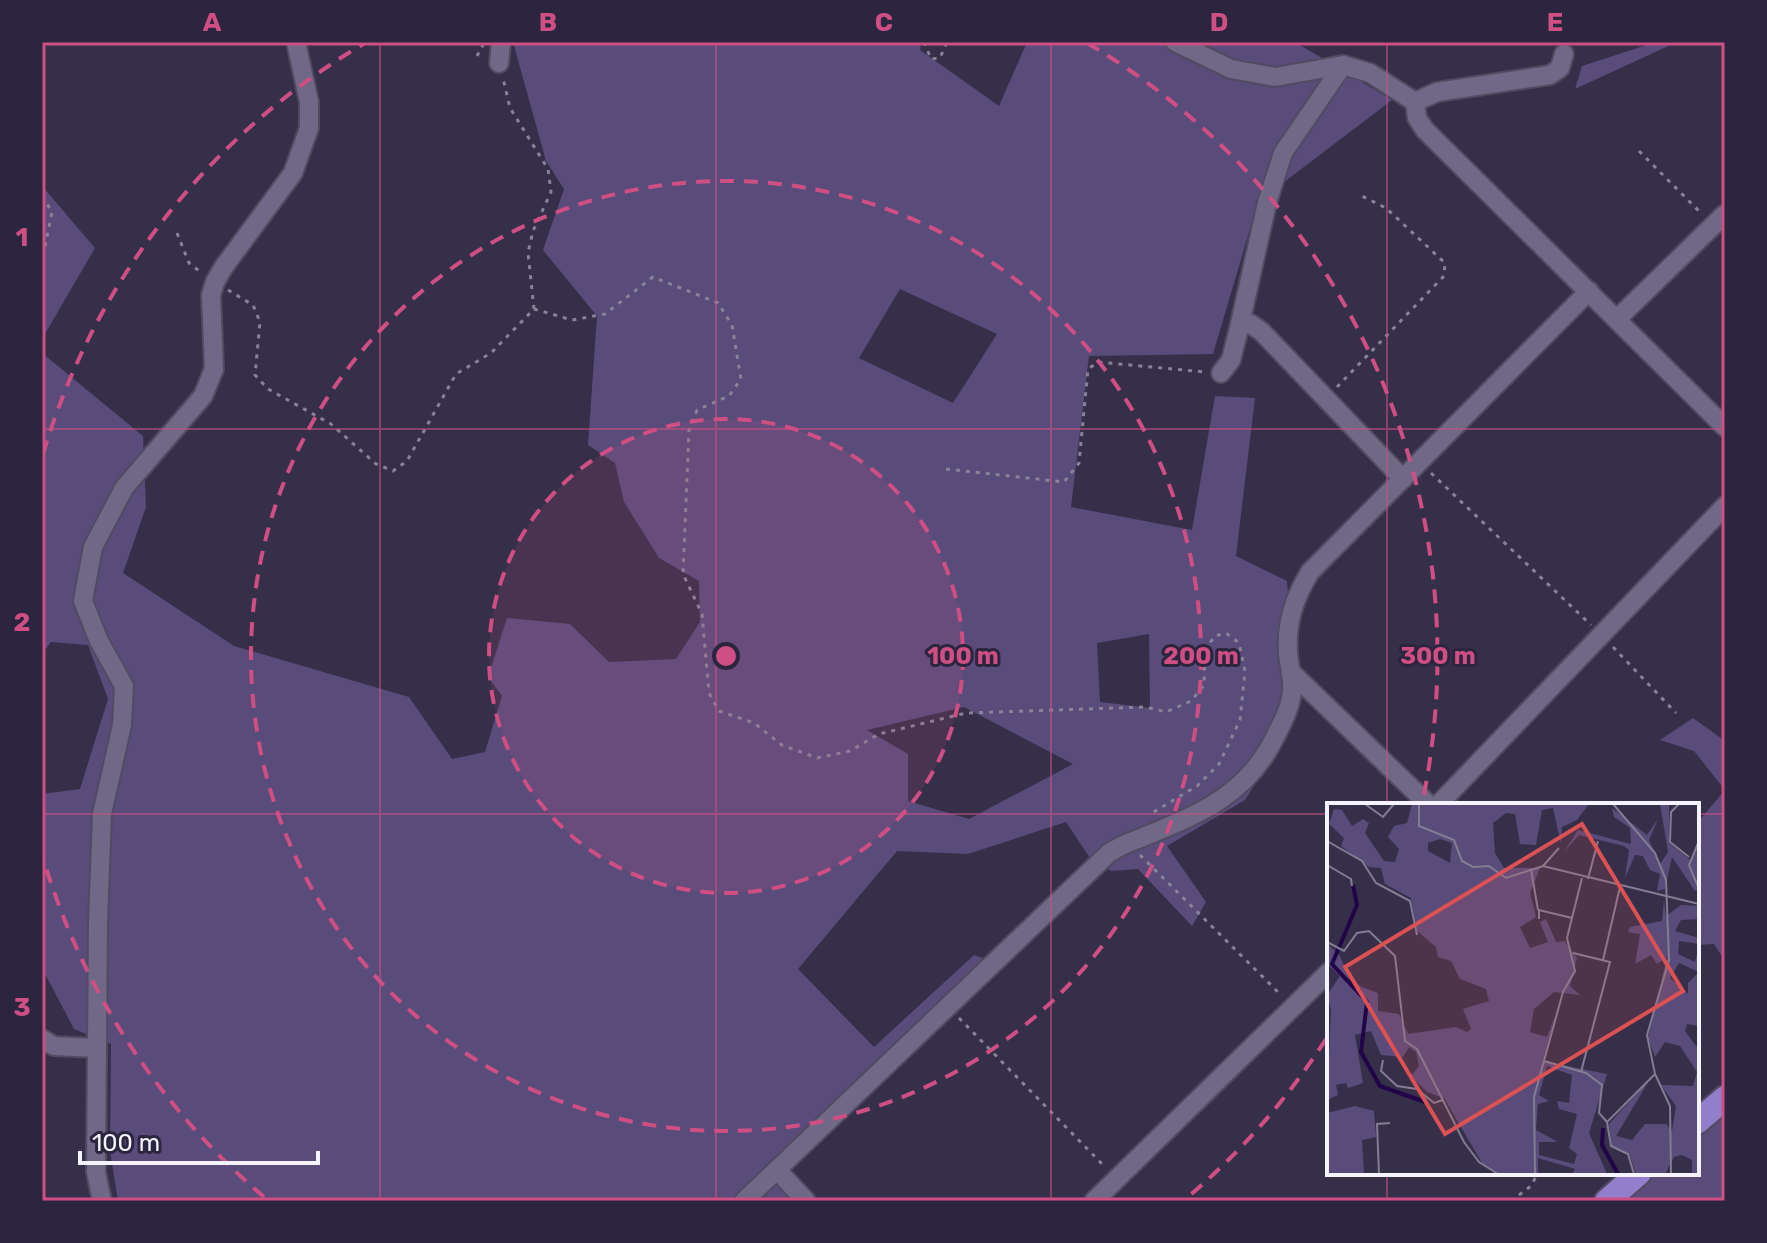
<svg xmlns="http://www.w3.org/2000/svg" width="1767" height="1243" viewBox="0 0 1767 1243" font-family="Rubik,sans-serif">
<rect width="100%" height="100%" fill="#362f4a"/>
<!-- green -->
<g fill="#594c7b" fill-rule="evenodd">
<path d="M513 42H921L920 50 999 106 1027 42H1295L1392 100 1258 202 1213 354 1089 356 1071 507 1192 530 1215 396 1255 398 1236 556 1287 581 1297 716 1245 800 1167 846 1206 902 1192 926 1138 869 1111 871 1090 858 1066 822 968 854 897 851 798 969 874 1047 974 955 985 959 775 1165 807 1201H118L110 1151 111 1044 74 1029 42 968V794L80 789 108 699 88 645 51 642 42 654V353L143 436 146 507 123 573 234 646 409 697 452 759 485 752 502 696 488 677 507 618 570 624 609 662 676 659 700 622 699 581 659 558 624 502 615 463 588 445 597 316 543 250 564 189 546 161ZM900 289 997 334 953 403 859 358ZM1149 634 1150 708 1100 702 1097 643ZM964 707 1073 764 969 819 908 801V754L867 730Z"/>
<path d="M1656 42H1677L1575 89 1582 66Z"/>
<path d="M42 186 95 248 42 339Z"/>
<path d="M1693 718 1725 741V961L1714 944 1697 945V823L1725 790 1694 751 1660 740Z"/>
<path d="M1725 1111V1201H1620L1653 1173H1697V1135Z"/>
</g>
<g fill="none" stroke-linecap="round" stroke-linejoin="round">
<defs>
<g id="minor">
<path d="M1175 42 1231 69 1275 77 1343 65 1370 73 1415 102 1417 118 1425 130 1725 427"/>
<path d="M499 63 501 42"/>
<path d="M1415 102 1437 92 1550 75 1560 68 1564 54"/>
<path d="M1617 319 1725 214"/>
<path d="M1240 324 1267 203 1283 153 1343 65"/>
<path d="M1221 373 1231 360 1240 324H1251L1262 332 1403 479"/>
<path d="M1293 674 1429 805"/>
<path d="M1438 805 1725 506"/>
<path d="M42 1039 54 1046 96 1048"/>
<path d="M777 1170 806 1201"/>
<path d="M102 1201 96 1172 98 922 102 814 122 725 124 686 99 641 83 601 93 547 124 488 203 396 214 369 211 295 215 282 223 268 293 173 309 128V102L296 42"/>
<path d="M744 1201 1109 853C1124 843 1132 842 1148 835 1201 813 1245 795 1273 741 1281 725 1291 708 1292 690 1293 677 1289 666 1288 653 1286 623 1294 598 1310 572L1589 291"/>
<path d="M1094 1201 1329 972"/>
</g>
<g id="major">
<path d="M1697 1122 1725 1098"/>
<path d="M1607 1201 1639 1173"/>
</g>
</defs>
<!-- minor casing -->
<use href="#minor" stroke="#514b61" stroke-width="22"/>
<!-- major casing -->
<use href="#major" stroke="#514b61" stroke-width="28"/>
<!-- path -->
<g stroke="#888397" stroke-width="3" stroke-dasharray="4 6" stroke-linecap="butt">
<path d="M924 42 931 59 940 58 947 42"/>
<path d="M477 56 483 45"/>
<path d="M1639 151 1702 214"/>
<path d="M42 196 52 212 42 261"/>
<path d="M177 233 189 263 202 273"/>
<path d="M228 290 253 305 260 322 255 375 268 389 331 424 376 464 393 471 407 461 456 374 491 353 534 309 528 253 533 231 551 192 548 169 510 108 503 78"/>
<path d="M534 309 572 320 605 314 653 277 718 303 732 325 741 379 729 396 697 410 689 430 683 574 702 614 709 693 719 711 754 723 782 745 817 758 850 751 879 734 966 713 1146 707 1166 712 1191 701 1204 685 1205 649 1215 636 1226 633 1239 643 1245 671 1240 720 1219 764 1197 786 1152 813"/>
<path d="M1337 387 1444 276 1445 263 1386 208 1362 196"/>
<path d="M946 469 1064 482 1079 463 1088 369 1098 362 1205 372"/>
<path d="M1431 473 1591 625"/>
<path d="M1613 647 1676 713"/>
<path d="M1140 855 1282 996"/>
<path d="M959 1018 1105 1167"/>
<path d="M1511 1201 1531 1186 1538 1173"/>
</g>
<!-- minor -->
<use href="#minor" stroke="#6f6887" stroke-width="18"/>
<!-- major -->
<use href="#major" stroke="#937ecb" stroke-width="24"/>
</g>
<!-- grid -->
<path fill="none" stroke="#cf4f84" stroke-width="2" stroke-opacity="0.55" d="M380 42V1201M716 42V1201M1051 42V1201M1387 42V805M42 429H1725M42 814H1329M1697 814H1725M1387 1173V1201"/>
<!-- distance rings -->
<circle cx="726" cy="656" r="237" fill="#cf4f84" fill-opacity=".12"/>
<g fill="none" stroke="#cf4f84" stroke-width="4" stroke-dasharray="14 10">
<circle cx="726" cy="656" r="237"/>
<circle cx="726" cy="656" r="475"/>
<path d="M1326 1039A712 712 0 0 1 1188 1197M264 1197A712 712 0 0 1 43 858M43 454A712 712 0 0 1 365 43M1087 43A712 712 0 0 1 1422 804"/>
</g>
<!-- overview -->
<g transform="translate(1327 803)">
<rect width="372" height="372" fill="#362f4a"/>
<path d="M85 1H262L250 17 235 24 234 41 226 5 215 7 209 42 193 41 188 11 179 10 166 20 168 50 177 65H213L203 90 209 114 193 124 203 145 221 139 213 119 219 116 229 139 238 138 250 155 243 183 253 192 227 189 207 206 203 229 220 234 228 213 216 258 280 271 262 330 280 371H245L248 366 211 355V371H172L155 360 117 295 100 289 84 273 92 263 89 249 82 244 76 254 54 252 44 228 28 232 36 280 21 285 19 280 9 282 11 292 0 297 4 207 0 192 13 173 0 161V140L13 153 24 180 51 190V208L72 211 81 231 129 224 140 229 144 226 136 206 162 198 159 186 133 176 124 158 111 154 109 144 90 128 84 95 58 81 54 65 42 64 14 43 17 35 2 21 7 6 15 7 25 23 36 16 42 20 38 30 57 58 68 59 72 46 61 34 67 23 80 20ZM113 36 125 40 123 60 101 48V40ZM220 263 245 272 242 300 230 298 232 306 250 311 242 345 250 351 247 361 212 352V339H231L209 327 211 301 222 298 212 292ZM333 1H342V40L363 57 372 39V86L368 88 345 54 338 86 330 88 333 71 323 67 316 53 308 52 298 75 302 47 297 43 252 32 237 49 251 27 304 41 303 25 287 14 285 5 320 32 331 16 322 37 333 61 341 49ZM337 97 339 113 354 102 372 103V116L354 117 348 128 372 135V141L352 138 351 151 368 159 372 144V223L360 221 358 228 372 247V371H365V357L355 352 347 354 338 371H309L302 350 285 344 282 321 323 276 289 333 305 337 318 321H339L345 328 349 303 334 282 366 283 370 269 353 243 338 239 328 254 321 235 340 154 330 161 324 152 308 161 313 131 301 129 303 124 335 118ZM352 160 372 169 361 180V191L343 175ZM28 303 47 308 49 334 35 337 37 371H0V310Z" fill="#594c7b" fill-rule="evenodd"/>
<path fill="none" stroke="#220548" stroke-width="4" d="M26 82 30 102 5 161 40 199 34 249 53 283 98 299M276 325 275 342 291 371"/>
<path fill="none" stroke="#827d92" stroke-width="2" d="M38 1 56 14 67 1M92 1V23L127 37 135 58 146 64 162 63 179 75 216 63 372 101M286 1 328 50 339 77 342 157 320 232 328 271 343 303 344 371M352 1 344 9 343 39 362 54M0 38 35 58 49 80 83 98 90 132M372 38 362 62 372 86M0 62 24 76 25 83M216 63 232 45M204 66 211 107M261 76 271 38M212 116V107L245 115M0 139 17 148 30 130 42 128 68 153 78 238 90 246 137 339 152 359 171 371M246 150 283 159 254 269M276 157 293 84M56 257 54 268 70 283 90 286 107 300 116 297M217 258 259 270 275 282 272 310 280 319M52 371 50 321 63 320M208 371 207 294 236 189 248 168 240 135 255 75M307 371 301 351 284 343 280 319 328 271"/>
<path fill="#dc5153" fill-opacity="0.15" stroke="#dc5153" stroke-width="4" d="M255 21 356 188 118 331 18 164Z"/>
<rect width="372" height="372" fill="none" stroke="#f5f3fe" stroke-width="4"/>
</g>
<circle cx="726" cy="656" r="12" fill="#cf4f84" stroke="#2c253f" stroke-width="4"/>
<g font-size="24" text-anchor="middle" font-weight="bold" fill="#cf4f84" stroke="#2c253f" stroke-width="6" stroke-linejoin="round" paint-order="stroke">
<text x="963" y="664">100 m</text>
<text x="1201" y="664">200 m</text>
<text x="1438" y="664">300 m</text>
</g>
<!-- border -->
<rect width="1767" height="1243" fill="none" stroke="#2c253f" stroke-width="88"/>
<!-- scale -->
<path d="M80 1151v12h238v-12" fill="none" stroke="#f5f3fe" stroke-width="4"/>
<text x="92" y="1151" font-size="24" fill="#f5f3fe" stroke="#2c253f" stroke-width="6" paint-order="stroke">100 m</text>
<rect x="44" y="44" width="1679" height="1155" fill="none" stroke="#cf4f84" stroke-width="3"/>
<g font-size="26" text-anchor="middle" font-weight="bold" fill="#cf4f84">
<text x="212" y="31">A</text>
<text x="548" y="31">B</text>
<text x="884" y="31">C</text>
<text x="1219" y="31">D</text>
<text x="1555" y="31">E</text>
<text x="22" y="246">1</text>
<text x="22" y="631">2</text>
<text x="22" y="1016">3</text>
</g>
</svg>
